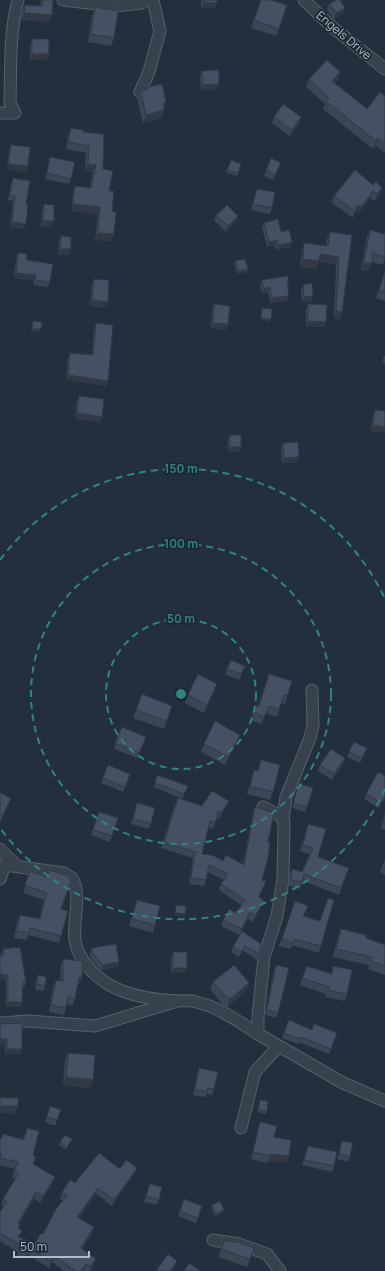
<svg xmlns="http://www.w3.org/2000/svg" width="385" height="1271" viewBox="0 0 385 1271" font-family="Manrope,sans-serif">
<rect width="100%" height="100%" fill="#242f3e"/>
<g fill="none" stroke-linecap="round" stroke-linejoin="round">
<defs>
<g id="minor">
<path d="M63 0 114 6 142 3 144 0"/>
<path d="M304 0 331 26 385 69"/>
<path d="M140 92 149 72 160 31 153 0"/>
<path d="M0 113H15L10 103C11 69 9 34 18 0"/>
<path d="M263 807 279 815 284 821 283 879 277 916 264 957 258 1016V1034L343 1083 385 1101"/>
<path d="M283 818 286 797 310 738 313 725 312 690"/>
<path d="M0 849 17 866"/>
<path d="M0 879 5 865 64 873 72 878C85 902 66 931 80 955 100 991 139 999 177 1001 184 1001 189 1000 196 1002 219 1007 238 1021 258 1034"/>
<path d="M0 1023 28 1021 95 1026 174 1002"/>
<path d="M241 1128 255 1072 278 1047"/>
<path d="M213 1240 239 1244 267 1254 280 1271"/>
</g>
</defs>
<!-- minor casing -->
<use href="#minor" stroke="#565f6c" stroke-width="13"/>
<!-- minor -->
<use href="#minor" stroke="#38414e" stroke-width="11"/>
</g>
<!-- wall -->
<g fill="#3b4654">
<path d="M41 0H53L49 22 21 20 22 12 25 5 40 6Z"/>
<path d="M201 0H217L215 8H201Z"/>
<path d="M261 0 279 29 276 36 251 28Z"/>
<path d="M329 4 345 8 343 13 334 19 327 10Z"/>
<path d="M95 7 114 38 111 46 88 42 92 15Z"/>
<path d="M32 39 49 54 47 59 30 60V45Z"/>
<path d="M202 71 217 90H201L200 76Z"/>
<path d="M340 72 337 80 335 83 367 109 385 96V153L376 146 373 149 323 109 325 104 306 87 309 79Z"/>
<path d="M140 90 166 102 164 108V110L162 118 143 123 137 98Z"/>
<path d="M274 117 300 122 290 136 272 123Z"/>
<path d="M71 128 83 132 103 169 109 191 112 211 114 234 111 241 95 240 98 214 71 211 73 193 75 186 90 188 93 172 85 171 86 153 66 149 68 135Z"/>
<path d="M11 145 28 166 26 172 7 169 9 150Z"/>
<path d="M50 157 71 179 69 184 45 179 49 162Z"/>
<path d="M231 160 238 173 237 176 226 172Z"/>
<path d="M281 163 273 180 264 176 266 170Z"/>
<path d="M355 170 380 195 375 201 370 198 359 213H354L353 218 332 203 334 196Z"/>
<path d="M13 178 26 204 24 229 10 228 13 201 8 200 11 183Z"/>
<path d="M257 189 272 208 270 214 251 210 255 194Z"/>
<path d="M44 204 52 227H41L42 210Z"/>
<path d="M216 215 236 221 226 232 214 220Z"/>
<path d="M264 223 281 232 292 242 290 247 276 250 275 245 267 247 262 228Z"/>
<path d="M370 230 384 234 385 233V258L383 265 372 262 369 271 361 270 367 237Z"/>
<path d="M330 232 352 235 342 312 340 319 334 318 336 264 319 262 316 269 300 267 302 251 304 243 326 246 327 239Z"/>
<path d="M61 236 69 255 58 254 59 242Z"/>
<path d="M18 253 50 282 48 287 33 285 34 281 14 278 16 258Z"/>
<path d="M235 261 248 269 247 272 237 274 234 264Z"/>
<path d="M385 271V301L376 298Z"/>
<path d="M94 279 106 307 90 306 92 284Z"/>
<path d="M262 280 289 281 288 286 287 301 270 303 268 292 262 294 260 286Z"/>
<path d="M303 285 311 301 302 302 301 290Z"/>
<path d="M214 304 226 330 211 328 212 310Z"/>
<path d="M308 304 324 327 306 326V310Z"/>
<path d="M96 323 108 381 106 386 66 380 68 358 70 353 92 355 94 329Z"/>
<path d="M384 356H385V364L382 362Z"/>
<path d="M79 396 102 417 100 422 75 419 77 401Z"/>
<path d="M375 410 385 411V433L371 431 373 415Z"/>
<path d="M230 435 239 452H228V440Z"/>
<path d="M283 443 299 457 297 462 282 463 281 449Z"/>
<path d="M231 660 245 666 239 680 225 674Z"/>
<path d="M269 674 287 696 285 704 281 703 277 717 266 713 261 724 251 720 254 712 258 706Z"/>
<path d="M214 692 204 713 185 703 188 695Z"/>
<path d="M142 694 167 721 164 729 133 718Z"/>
<path d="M122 727 146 737 137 758 114 749Z"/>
<path d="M240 735 237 742 225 765 201 752 204 744Z"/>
<path d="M367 748 360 763 347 757 349 752Z"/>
<path d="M345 758 343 764 332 780 318 771 320 765Z"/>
<path d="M261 760 273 792 270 800 247 794 252 778 254 770 258 771Z"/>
<path d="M108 765 130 774 123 792 101 783Z"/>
<path d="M157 775 186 790 182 799 154 787Z"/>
<path d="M385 776V798L379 808 364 799 366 794Z"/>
<path d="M299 784 307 807 305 812 292 808Z"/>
<path d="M0 793 11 798 0 823Z"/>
<path d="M137 803 151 823 149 829 131 824Z"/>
<path d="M175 804 226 807 219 819 217 818 213 829 208 827 202 854 223 861 243 864 253 813 255 807 268 842 259 897 264 901 262 907 253 922 248 919 239 935 221 926 223 920 236 913 241 905 219 890 221 884 224 880 208 872 206 880 204 886 189 884 193 858 161 848Z"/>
<path d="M99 812 118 818 110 842 91 835Z"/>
<path d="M385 812V830L381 828Z"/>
<path d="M308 824 318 857 349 868 339 895 303 881 300 889 289 886 290 875 292 869 302 872 310 854 300 851Z"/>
<path d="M385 860V875L380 872Z"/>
<path d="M30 871 61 909V936L59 943 28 935 27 940 14 938 17 922 20 915 39 919 44 900 23 893Z"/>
<path d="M137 900 155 925 153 933 129 926 134 908Z"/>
<path d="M295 901 321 946 319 953 292 945 291 949 279 946Z"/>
<path d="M341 929 385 945V975L368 969 369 965 333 957 338 937Z"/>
<path d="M242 931 259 954 257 960 243 951 239 957 231 952 233 947Z"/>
<path d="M92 948 119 962 117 967 101 970 91 959 90 953Z"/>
<path d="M3 949 26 982 24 988 23 987 21 1007H6V980L1 955Z"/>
<path d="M173 952 185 973H171V958Z"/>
<path d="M63 959 80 984H77L75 999 72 1006 67 1004 64 1015 49 1012 53 987 56 980 60 981 61 966Z"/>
<path d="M276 965 278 1013 276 1018 265 1015 274 970Z"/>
<path d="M307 966 331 974 333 966 347 994 345 1001 326 997V994L300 985Z"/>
<path d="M38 975 45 986 43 991 35 990 36 980Z"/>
<path d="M213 982 249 983 246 991 227 1007 222 1004 210 989Z"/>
<path d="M289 1020 312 1030 337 1033 329 1054 299 1042 298 1044 282 1038Z"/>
<path d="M0 1024 22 1049 20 1054H5V1045H0Z"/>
<path d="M68 1053 90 1088 63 1085 65 1060Z"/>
<path d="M199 1068 214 1089 212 1095 207 1094 205 1097 193 1095 197 1073Z"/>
<path d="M260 1100 267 1111 266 1114 257 1112Z"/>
<path d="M50 1106 61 1110 55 1126 45 1122Z"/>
<path d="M260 1122 274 1137 289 1156 286 1163 268 1161 267 1163 251 1159 258 1129Z"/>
<path d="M27 1128 33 1156V1164L52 1184 40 1203 34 1198 19 1224 18 1228 20 1238 35 1243 43 1234 63 1201 60 1199 62 1192 75 1183 120 1169 137 1168 134 1174 112 1206 96 1194 79 1218 92 1234 82 1249 94 1266 90 1271H64L52 1262 49 1268 27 1254 26 1258 17 1256 18 1252 0 1241V1212L4 1207 1 1205 3 1199 15 1179 12 1177 15 1169 0 1165V1138H1L3 1134 23 1139Z"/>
<path d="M72 1139 66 1149 59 1145 60 1142Z"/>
<path d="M342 1141 350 1157 348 1162 337 1159Z"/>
<path d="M308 1146 334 1166 332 1172 302 1165 306 1151Z"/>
<path d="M150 1184 159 1200 157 1205 144 1202Z"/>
<path d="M184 1199 202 1206 196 1223 178 1216Z"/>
<path d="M212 1205 224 1210 223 1213 215 1216 211 1208Z"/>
<path d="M224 1240 254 1248 247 1267 218 1257Z"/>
</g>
<!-- shaded-wall -->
<g fill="#303945">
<path d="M203 2 217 3 215 8H201Z"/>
<path d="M345 8 343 13 334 19 336 13Z"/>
<path d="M24 13 52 15 49 22 21 20Z"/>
<path d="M32 54H49L47 59 30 60Z"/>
<path d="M340 72 337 80 330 88 332 81Z"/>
<path d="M219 84 217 90H201L203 85Z"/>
<path d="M166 102 163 110V103Z"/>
<path d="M164 110 162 118 143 123 146 115Z"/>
<path d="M301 117 300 122 290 136 292 130Z"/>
<path d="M378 138 376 146 373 149 376 141Z"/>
<path d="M8 164 28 166 26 172 7 169Z"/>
<path d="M88 164 96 165 93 172 85 171Z"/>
<path d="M382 188 380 195 375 201 377 194Z"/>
<path d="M373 191 370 198 359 213H354L356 206Z"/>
<path d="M73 204 100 207 98 214 71 211Z"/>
<path d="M238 216 236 221 226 232 228 226Z"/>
<path d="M43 221H54L52 227H41Z"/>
<path d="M12 222 26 224 24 229 10 228Z"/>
<path d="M98 233 114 234 111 241 95 240Z"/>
<path d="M277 240 275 245 267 247 269 242Z"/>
<path d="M292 242 290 247 276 250 278 245Z"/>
<path d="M60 249H71L69 255 58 254Z"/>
<path d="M320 254 339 257 336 264 319 262 316 269 300 267 303 259Z"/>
<path d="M364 263H372L369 271 361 270Z"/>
<path d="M248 269 247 272 237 274 238 271Z"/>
<path d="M16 273 36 275 34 281 14 278Z"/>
<path d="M270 287 268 292 262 294 264 289Z"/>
<path d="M289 296 287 301 270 303 272 298Z"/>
<path d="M313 296 311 301 302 302 304 297Z"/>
<path d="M92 300 108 302 106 307 90 306Z"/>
<path d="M336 311 342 312 340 319 334 318Z"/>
<path d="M261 318 271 319 270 322 260 320Z"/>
<path d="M308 321 326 322 324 327 306 326Z"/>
<path d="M213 323 228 324 226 330 211 328Z"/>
<path d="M32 329H41L40 332 31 331Z"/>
<path d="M68 375 108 381 106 386 66 380Z"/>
<path d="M77 413 102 417 100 422 75 419Z"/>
<path d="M373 425 385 427V433L371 431Z"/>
<path d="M230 447H241L239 452H228Z"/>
<path d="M299 457 297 462 282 463 284 458Z"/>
<path d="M217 684 214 692 204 713 207 705Z"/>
<path d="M240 735 237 742 225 765 228 757Z"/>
<path d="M345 758 343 764 332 780 334 774Z"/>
<path d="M385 796V798L379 808 381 803Z"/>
<path d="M229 801 226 807 219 819 221 813Z"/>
<path d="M264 901 262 907 253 922 255 916Z"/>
<path d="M250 912 248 919 239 935 242 929Z"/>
<path d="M175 913 185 914 184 917 174 915Z"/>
<path d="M245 946 243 951 239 957 241 952Z"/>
<path d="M119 962 117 967 101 970 103 965Z"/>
<path d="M173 968H187L185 973H171Z"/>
<path d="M0 974 8 975 6 980 0 979Z"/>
<path d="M79 978H82L80 984H76Z"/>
<path d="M249 983 246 991 227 1007 230 999Z"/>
<path d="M8 1002H22L21 1007H6Z"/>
<path d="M0 1039H7L5 1045H0Z"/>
<path d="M7 1049H22L20 1054H5Z"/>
<path d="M66 1077 93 1080 90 1088 63 1085Z"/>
<path d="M0 1106H18L15 1114 0 1113Z"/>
<path d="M270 1154 289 1156 286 1163 268 1161Z"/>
<path d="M137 1168 134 1174 112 1206 114 1200Z"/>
<path d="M55 1177 52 1184 40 1203 43 1196Z"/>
<path d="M98 1188 96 1194 75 1224 77 1217Z"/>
<path d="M36 1192 34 1198 15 1230 18 1223Z"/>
<path d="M224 1210 223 1213 215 1216 216 1214Z"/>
<path d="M94 1227 92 1234 79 1255 81 1248Z"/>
<path d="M54 1256 52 1262 49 1268 51 1261Z"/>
<path d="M96 1259 94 1266 90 1271H89L90 1267Z"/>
<path d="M177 1261 175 1267 172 1271H170Z"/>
<path d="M86 1264 84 1271H81Z"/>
</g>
<!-- building -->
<g fill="#455162" stroke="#303945">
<path d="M43 0H53L52 15 24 13 25 5 42 6Z"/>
<path d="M203 0H217V3L203 2Z"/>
<path d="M261 0H271L287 5 279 29 254 20Z"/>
<path d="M336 0H340L345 8 336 13 329 4Z"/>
<path d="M95 7 118 11 114 38 91 34Z"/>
<rect x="32" y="39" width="17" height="15"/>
<path d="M327 60 340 72 332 81 367 109 380 92 385 96V143L378 138 376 141 326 101 329 98 309 79Z"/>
<path d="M219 70V84L203 85 202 71Z"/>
<path d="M162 84 166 102 163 103 164 110 146 115 140 90 144 91 149 87Z"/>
<path d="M283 104 301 117 292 130 274 117Z"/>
<path d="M71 128 83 130V132L104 134 103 169 113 171 109 191H114L112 211 116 212 114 234 98 233 100 207 73 204 75 186 91 188 96 165 88 164 89 146 68 142Z"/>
<path d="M11 145 30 147 28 166 8 164Z"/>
<path d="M50 157 75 162 71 179 47 173Z"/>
<path d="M271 158 281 163 275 175 266 170Z"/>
<path d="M231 160 241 164 238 173 227 170Z"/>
<path d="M355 170 373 185 376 182 382 188 377 194 373 191 362 206H356L355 211 334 196Z"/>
<path d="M13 178 30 181 26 204H28L26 224 12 222 15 196 10 195Z"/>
<path d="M257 189 275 192 272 208 253 204Z"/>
<path d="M44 204 54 205V221H43Z"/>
<path d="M227 205 238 216 228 226 216 215Z"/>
<path d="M278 219 281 232 289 230 292 242 278 245 277 240 269 242 264 223Z"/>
<path d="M370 230 384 234 385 233V257L372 253V263H364Z"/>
<path d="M330 232 352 235 342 312 336 311 339 257 320 254 319 261 303 259 304 243 328 246Z"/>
<path d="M61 236 71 237V249H60Z"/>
<path d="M18 253 27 254V260L53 264 50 282 35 280 36 275 16 273Z"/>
<path d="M245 259 248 269 238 271 235 261Z"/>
<path d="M385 271V292L379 290Z"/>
<path d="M288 276 289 281 287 282 289 296 272 298 270 287 264 289 262 280Z"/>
<path d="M94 279 109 280 108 302 92 300Z"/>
<path d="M312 283 313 296 304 297 303 285Z"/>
<path d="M214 304 230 306 228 324 213 323Z"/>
<path d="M308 304 327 305 326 322 308 321Z"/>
<path d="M262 308 272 309 271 319 261 318Z"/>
<path d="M33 321 42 322 41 329H32Z"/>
<path d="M96 323 113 325 108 381 68 375 70 353 93 355Z"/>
<path d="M79 396 104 399 102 417 77 413Z"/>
<path d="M375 410 385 411V427L373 425Z"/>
<rect x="230" y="435" width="11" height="12"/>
<path d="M298 442 299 457 284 458 283 443Z"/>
<path d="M231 660 245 666 241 674 227 669Z"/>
<path d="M198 674 217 684 207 705 188 695Z"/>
<path d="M269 674 292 681 287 696 284 695 279 709 269 706 264 717 254 712 257 705 259 706Z"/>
<path d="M142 694 172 706 167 721 136 710Z"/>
<path d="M215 721 240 735 228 757 204 744Z"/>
<path d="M122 727 146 737 139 753 115 743Z"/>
<path d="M354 742 367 748 362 758 349 752Z"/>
<path d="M331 749 345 758 334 774 320 765Z"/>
<path d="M261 760 280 765 273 792 250 786 254 770 258 771Z"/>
<path d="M108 765 130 774 125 787 103 778Z"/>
<path d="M378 772 385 776V796L381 803 366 794Z"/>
<path d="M157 775 188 786 184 794 155 783Z"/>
<path d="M299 784 313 788 307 807 293 803Z"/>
<path d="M212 791 229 801 221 813 218 811 216 822 210 821 202 854 212 855 223 861 226 855 244 865 255 807 274 813 268 842H270L268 858 262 880 266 881 259 897 264 901 255 916 250 912 242 929 223 920 229 909 236 913 245 900 221 884 228 874 209 865 206 880 191 878 195 852 198 853 164 842 178 798 202 806Z"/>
<path d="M0 793 11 798 3 815 0 814Z"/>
<path d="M137 803 155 808 151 823 133 819Z"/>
<path d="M99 812 118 818 112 836 93 830Z"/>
<path d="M385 814V824L383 823Z"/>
<path d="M308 824 326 829 318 857 349 868 341 888 304 874 302 882 291 880 292 869 302 872 313 848 303 845Z"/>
<path d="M385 860V868L382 866Z"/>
<path d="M49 870 69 876 71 881 61 909 68 911 61 936 30 928 29 933 17 931 20 915 40 919 47 893 25 885 30 871 47 877Z"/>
<path d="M328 898 334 900 321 946 294 939 293 943 282 939 295 901 308 906 303 916 320 921Z"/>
<path d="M137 900 160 906 155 925 132 919Z"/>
<path d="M176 905 186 906 185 914 175 913Z"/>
<path d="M341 929 366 935V938L385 945V966L371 961 372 957 336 949Z"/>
<path d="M242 931 261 944 259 954 245 946 241 952 233 947Z"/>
<path d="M116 944 119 962 103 965 93 954 92 948Z"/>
<path d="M20 947 26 982H23L22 1002H8V975L0 974V955H4L3 949Z"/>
<rect x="173" y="952" width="14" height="16"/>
<path d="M63 959 83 961 82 978H79L75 999 68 997 66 1008 51 1005 56 980 63 981Z"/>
<path d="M234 965 249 983 230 999 225 996 213 982Z"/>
<path d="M276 965 289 968 278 1013 267 1010Z"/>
<path d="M307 966 332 974 333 966 352 970 347 994 328 990 329 987 302 978Z"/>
<path d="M38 975 46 977 45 986 37 984Z"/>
<path d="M289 1020 312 1030 314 1024 337 1033 331 1049 301 1037 300 1039 284 1033Z"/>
<path d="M22 1023V1049H7V1039H0V1024Z"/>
<path d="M68 1053 95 1055 93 1080 66 1077Z"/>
<path d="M199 1068 218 1072 214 1089 208 1088 207 1092 195 1089Z"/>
<rect x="0" y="1098" width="18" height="8"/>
<path d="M260 1100 268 1101 267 1111 258 1110Z"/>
<path d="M50 1106 61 1110 57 1120 47 1117Z"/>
<path d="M260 1122 277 1126 274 1137 291 1140 289 1156 270 1154V1156L253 1152Z"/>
<path d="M27 1128 39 1131 33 1156 36 1157 33 1164 55 1177 43 1196 36 1192 18 1223 20 1224 18 1228 22 1231 18 1237 35 1243 41 1233 43 1234 56 1209 67 1196 62 1192 70 1180 75 1183 99 1153 120 1169 126 1160 137 1168 114 1200 98 1188 77 1217 94 1227 81 1248 96 1259 90 1267 86 1264 81 1271H76L54 1256 51 1261 29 1248 28 1252 19 1249 21 1245 0 1233V1212L7 1201 3 1199 19 1173 14 1171 18 1162 1 1158V1154L0 1153V1138H2L3 1134 24 1140Z"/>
<path d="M65 1135 72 1139 67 1147 60 1142Z"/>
<path d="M342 1141 353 1143 350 1157 339 1154Z"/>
<path d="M308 1146 337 1152 334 1166 304 1160Z"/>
<path d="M150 1184 162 1187 159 1200 146 1196Z"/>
<path d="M184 1199 202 1206 198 1218 180 1211Z"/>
<path d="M220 1201 224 1210 216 1214 212 1205Z"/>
<path d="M224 1240 240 1243 254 1248 250 1259 221 1249Z"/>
<path d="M168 1254 177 1261 170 1271H156Z"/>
<path d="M189 1263 201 1271H184Z"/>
<path d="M276 1269 278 1271H273Z"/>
</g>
<!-- distance rings -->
<g fill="none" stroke="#308480" stroke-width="2" stroke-dasharray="7 5">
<circle cx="181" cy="694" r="75"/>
<circle cx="181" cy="694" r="150"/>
<path d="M385 789A225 225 0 0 1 0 828M0 560A225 225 0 0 1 385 599"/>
</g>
<g text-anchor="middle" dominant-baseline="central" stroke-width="3.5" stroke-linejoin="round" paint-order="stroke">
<!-- street labels -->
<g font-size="12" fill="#b4bcc9" stroke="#1d2633">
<text transform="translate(344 35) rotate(40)">Engels Drive</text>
</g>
</g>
<circle cx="181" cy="694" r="6" fill="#308480" stroke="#1d2633" stroke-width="2"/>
<g font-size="12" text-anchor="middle" font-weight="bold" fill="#308480" stroke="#1d2633" stroke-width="3.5" stroke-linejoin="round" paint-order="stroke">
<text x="181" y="473">150 m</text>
<text x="181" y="548">100 m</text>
<text x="181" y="623">50 m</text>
</g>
<!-- scale -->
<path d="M14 1251v6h75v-6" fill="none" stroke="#b4bcc9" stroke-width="2"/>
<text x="20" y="1251" font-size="12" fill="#b4bcc9" stroke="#1d2633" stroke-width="3" paint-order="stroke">50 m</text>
</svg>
